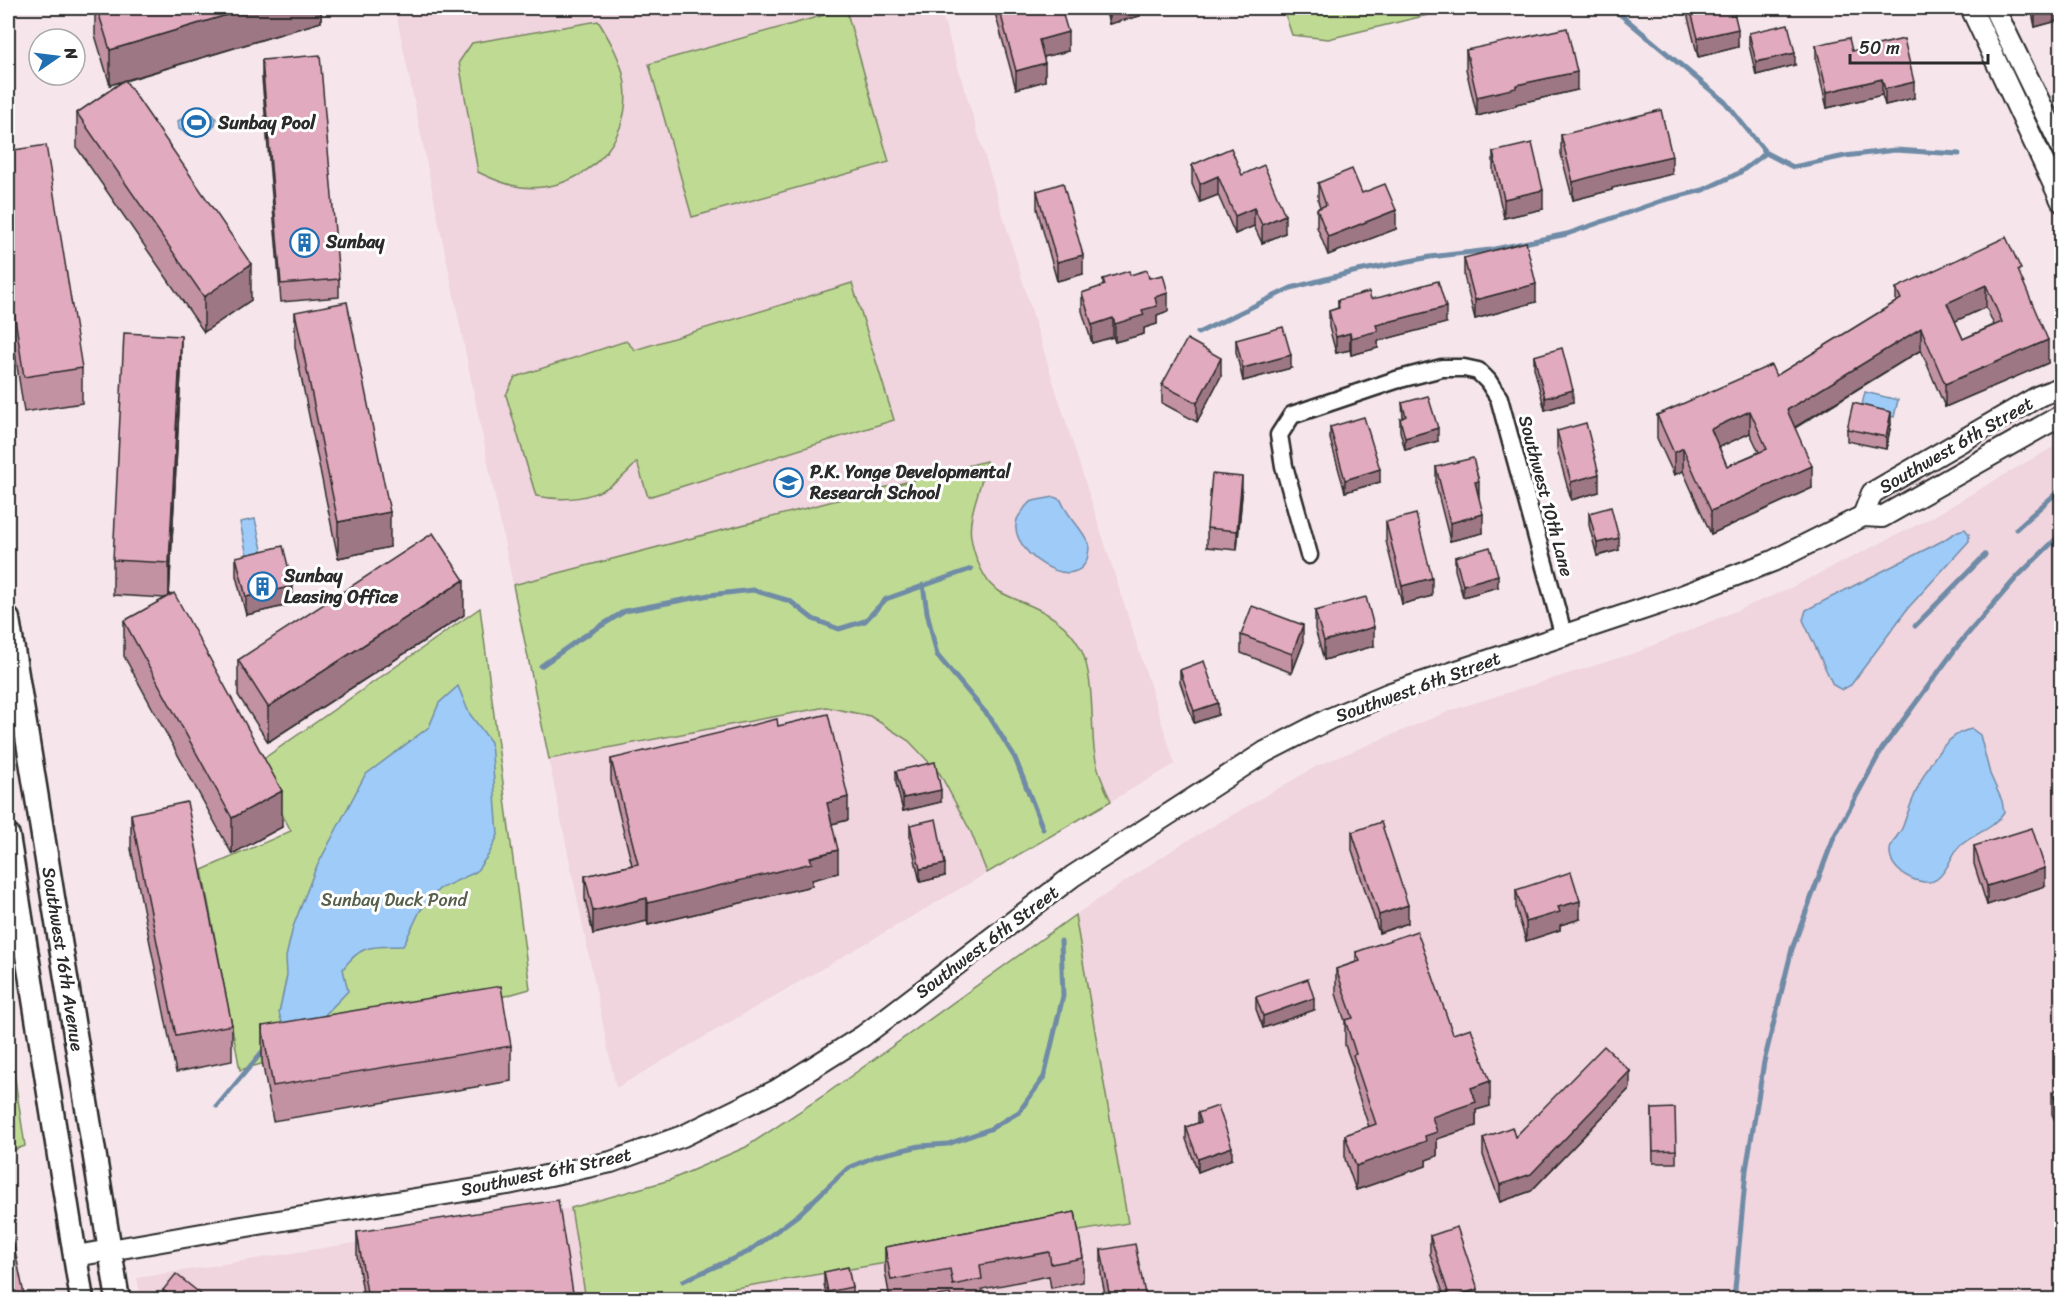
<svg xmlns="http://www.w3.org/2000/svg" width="2069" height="1307" viewBox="0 0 2069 1307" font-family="Sriracha,sans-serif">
<rect width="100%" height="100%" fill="#f6e6ec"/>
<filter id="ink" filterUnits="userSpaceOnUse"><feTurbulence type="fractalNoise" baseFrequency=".0167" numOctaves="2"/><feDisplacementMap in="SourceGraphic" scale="12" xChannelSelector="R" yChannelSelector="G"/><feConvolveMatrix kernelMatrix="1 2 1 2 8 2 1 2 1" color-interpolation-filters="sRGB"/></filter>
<g filter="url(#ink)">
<!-- built -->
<g fill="#f0d4de">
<path d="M395 8H940L1052 378 1175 764 616 1088Z"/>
<path d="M2061 443V1299L669 1300 1128 1223 1075 915 1180 845 1317 766 1452 710 1635 653 1788 589 1929 519 2021 465Z"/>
<path d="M571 1208 586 1299 141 1300 137 1278Z"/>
</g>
<!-- green -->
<g fill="#bfdb93" stroke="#75835f" stroke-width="1.5">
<path d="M1283 8H1457L1328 39 1292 35Z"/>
<path d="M846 9 889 162 692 217 649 64Z"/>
<path d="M598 21C610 40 622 61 625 84 633 144 580 194 521 187 506 185 492 179 478 172L459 62 472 43Z"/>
<path d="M852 283 894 420 648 497 637 462C609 495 578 504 536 496L506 395 515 377 626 341 635 350Z"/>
<path d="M986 461C983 485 967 515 971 537 973 553 981 572 990 584 998 593 1011 597 1022 602 1047 612 1068 624 1081 649 1094 677 1091 719 1094 749 1096 767 1103 785 1111 801L987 873 971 832 940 774 909 741 870 716 826 707 549 759 513 585Z"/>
<path d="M480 608 530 989 240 1070 202 870 291 831 256 764Z"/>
<path d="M1075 915 1128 1223 669 1299 586 1300 571 1208 670 1180 746 1147 823 1096Z"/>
<path d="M8 1033 25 1146 8 1152Z"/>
</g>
<!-- water -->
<g fill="#9ecbf8" stroke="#708ba6" stroke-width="1.5">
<path d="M206 111 212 113 216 119C215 131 208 132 197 129L189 135 179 129 178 121 194 112Z"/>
<path d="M1865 392 1898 400 1894 417 1861 409Z"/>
<path d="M1054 497 1061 500C1067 517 1083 528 1089 545 1089 610 991 544 1022 512 1025 508 1027 503 1031 502 1038 499 1047 499 1054 497Z"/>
<path d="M255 519 264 558 248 561 240 522Z"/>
<path d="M1965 529 1969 534V541L1908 608 1851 685 1842 690 1833 685 1803 620 1806 610 1942 541 1958 531Z"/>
<path d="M458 686 469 713 491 742 498 835 489 854 476 872 439 889 420 911 403 946C373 947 362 943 343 969L348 991 297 1044 283 1026 279 1013 287 975 286 957 293 927 315 870 365 775 429 727 439 703Z"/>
<path d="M1972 729 1980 735 1990 774 2002 801 2004 813C1993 830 1974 833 1960 846 1950 855 1950 869 1937 879 1930 884 1922 882 1915 880 1902 875 1889 865 1890 850 1891 842 1900 834 1903 826 1913 796 1936 734 1972 729Z"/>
</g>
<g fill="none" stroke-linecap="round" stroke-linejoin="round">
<!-- stream -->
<g stroke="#708ba6" stroke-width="5">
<path d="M1615 10 1725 102 1766 153 1793 167 1845 156 1895 150 1959 154"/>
<path d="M1198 333 1291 288 1353 272 1430 257 1490 250 1567 234 1664 200 1703 190 1739 173 1766 153"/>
<path d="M2016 529 2062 488"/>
<path d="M923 585 927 612 937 655 991 719 1015 758 1043 829"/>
<path d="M1915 626 1985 555"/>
<path d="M541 666 578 640 625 611 709 595 753 590 790 601 813 619 839 629 865 621 886 599 971 569"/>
<path d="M217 1106 267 1046"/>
<path d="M683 1281 748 1252 798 1215 848 1168 876 1156 920 1146 948 1144 990 1129 1019 1112 1044 1077 1063 996 1061 941"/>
<path d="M1734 1300 1746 1170 1764 1062 1792 949 1834 837 1882 749 1959 644 2017 577 2062 533"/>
</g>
<defs>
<path id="minor" d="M1309 555 1284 466 1279 435 1292 415 1396 380 1442 368H1464L1478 371 1488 381 1499 398 1564 637"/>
<g id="tertiary">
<path d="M1971 8 2062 202"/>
<path d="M1994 8 2062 148"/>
<path d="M1863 516 1872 493 2039 396 2062 387"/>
<path d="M76 1256 259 1224 508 1184 611 1162 683 1136 777 1090 863 1036 1073 876 1265 752 1329 719 1388 694 1676 598 1773 561 1863 516 1882 517 2062 415"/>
</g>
<g id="secondary">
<path d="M8 619 118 1300"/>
<path d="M8 836 82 1300"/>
</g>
</defs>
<!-- minor casing -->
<use href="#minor" stroke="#2b2b2b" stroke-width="21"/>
<!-- tertiary casing -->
<use href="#tertiary" stroke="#2b2b2b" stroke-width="24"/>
<!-- secondary casing -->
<use href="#secondary" stroke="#2b2b2b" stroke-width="27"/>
<!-- minor -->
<use href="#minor" stroke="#fff" stroke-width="16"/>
<!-- tertiary -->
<use href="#tertiary" stroke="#fff" stroke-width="20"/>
<!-- secondary -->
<use href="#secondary" stroke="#fff" stroke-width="22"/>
</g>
<!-- wall -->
<g fill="#c292a3" stroke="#2b2b2b" stroke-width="1.5" fill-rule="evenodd">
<path d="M95 8H321V22L125 81 251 300 204 332 77 148V113L123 81 110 85 95 35Z"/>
<path d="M995 8H1031L1032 9 1068 51 1044 57 1045 81 1016 89 995 13Z"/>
<path d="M1105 8H1140V16L1109 24Z"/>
<path d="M1687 8H1733L1738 47 1698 57 1687 13Z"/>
<path d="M2031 8H2061V20L2035 27Z"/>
<path d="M1749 33 1795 65 1756 75 1749 45Z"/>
<path d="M1816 45 1852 51 1914 98 1885 105 1882 95 1827 108 1816 61Z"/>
<path d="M1466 50 1577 90 1516 104V106L1477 116 1466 69Z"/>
<path d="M262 60 339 279V297L281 302 262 78Z"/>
<path d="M1561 135 1672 174 1612 188V190L1573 200 1561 154Z"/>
<path d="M8 151 82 368V403L24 412 8 306Z"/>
<path d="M1493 152 1543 209 1504 218 1493 171Z"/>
<path d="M1192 165 1242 175 1285 233 1262 243 1254 226 1235 234 1218 195 1200 202 1192 184Z"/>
<path d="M1318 183 1362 193 1396 229 1328 255 1317 227V209L1320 207 1318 201Z"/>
<path d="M1037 191 1083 274 1057 281 1037 209Z"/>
<path d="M1464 258 1536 302 1475 319 1464 276Z"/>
<path d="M1149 278 1168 311 1157 315V324L1144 328V334L1115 342 1113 337 1092 343 1082 311V293L1103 286V279Z"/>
<path d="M2021 278 2048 363 1945 407 1921 350 1795 428 1812 488 1711 534 1683 471 1674 475 1657 438V415L1776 376 1896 302V288ZM1986 307 1994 325 1963 339 1955 321ZM1750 433 1759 452 1727 466 1719 447Z"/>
<path d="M1371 299 1446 323 1378 341V348L1351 355 1350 350 1336 353 1329 327V311L1338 308V300Z"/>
<path d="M295 312 390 547 338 558 295 347Z"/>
<path d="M1236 340 1291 368 1243 381 1236 352Z"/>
<path d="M1534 356 1573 402 1545 410 1534 368Z"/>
<path d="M181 372 169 596 282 827 232 854 124 656V621L166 598 113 595V560Z"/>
<path d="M1221 376 1197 422 1162 403V385Z"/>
<path d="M1402 403 1438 441 1405 450 1400 431V419L1403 417Z"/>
<path d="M1891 424 1886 449 1847 441V429Z"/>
<path d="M1330 427 1380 482 1345 492 1330 439Z"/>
<path d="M1557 431 1599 492 1571 500 1557 449Z"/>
<path d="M1436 467 1479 499 1483 533 1450 541 1436 486Z"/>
<path d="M1242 495 1237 550 1207 547V528Z"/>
<path d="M1589 513 1619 550 1597 556 1589 525Z"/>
<path d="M1386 522 1432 596 1402 604 1386 541Z"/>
<path d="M236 557 293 604 246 615 236 576Z"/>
<path d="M1455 557 1498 587 1463 597 1455 570Z"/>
<path d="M1315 611 1374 646 1324 660 1315 629Z"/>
<path d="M464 615 268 742 238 695V660Z"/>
<path d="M1241 635 1303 644 1292 673 1241 653Z"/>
<path d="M1180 670 1218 715 1194 723 1180 682Z"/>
<path d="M778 726 848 820 832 824 838 873 812 880V886L648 925 647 921 593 934 585 899V876L632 865 611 781V759Z"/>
<path d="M896 771 941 802 903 811 896 783Z"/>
<path d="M131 814 232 1025V1061L176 1072 131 849Z"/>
<path d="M910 825 945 876 920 882 910 837Z"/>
<path d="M1352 832 1408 923 1379 933 1352 850Z"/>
<path d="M1974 846 2045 886 1987 905 1974 864Z"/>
<path d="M1516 890 1580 919 1560 925V930L1526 941 1516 908Z"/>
<path d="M1356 952 1453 1034 1490 1106 1476 1110V1126L1437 1139V1156L1426 1160V1166L1356 1190 1345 1159V1135L1369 1127 1353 1079V1067L1345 1045V1021L1336 994V969L1356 962Z"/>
<path d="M1256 997 1314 1010 1263 1028 1256 1009Z"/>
<path d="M262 1026 511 1046V1081L273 1121 262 1061Z"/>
<path d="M2061 1046V1134L2052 1114V1092L2060 1088 2053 1073V1050Z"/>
<path d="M1630 1088 1531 1191 1500 1202 1483 1155V1138L1515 1137Z"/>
<path d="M1652 1109 1676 1150V1163H1653Z"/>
<path d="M1198 1113 1232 1159 1198 1172 1186 1139V1127L1198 1123Z"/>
<path d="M1075 1212 1083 1258V1282L1051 1288 1049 1276 982 1289V1299H951L950 1294 918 1299H890L885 1271V1247Z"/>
<path d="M357 1232 574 1299H364L357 1256Z"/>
<path d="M1430 1236 1478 1299H1445L1430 1254Z"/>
<path d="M1101 1250 1146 1299H1106L1101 1274Z"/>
<path d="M824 1272 852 1287V1299H827L824 1284Z"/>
<path d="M163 1290 207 1299H163Z"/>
</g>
<!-- shaded-wall -->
<g fill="#9e7785" stroke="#2b2b2b" stroke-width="1.5">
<path d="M250 8H321V22L110 85V50Z"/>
<path d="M1109 8H1140V16L1109 24Z"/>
<path d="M2035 8H2061V20L2035 27Z"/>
<path d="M1738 29V47L1698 57V38Z"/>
<path d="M1068 32V51L1039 58V40Z"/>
<path d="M1795 53V65L1756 75V62Z"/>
<path d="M1045 63V81L1016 89V71Z"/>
<path d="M1577 72V90L1516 104V106L1477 116V97L1516 85Z"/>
<path d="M1882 79V95L1827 108V92Z"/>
<path d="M1914 82V98L1885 105V89Z"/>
<path d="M1672 156V174L1612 188V190L1573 200V182L1611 170Z"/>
<path d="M1218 176V195L1200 202V184Z"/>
<path d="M1543 190V209L1504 218V199Z"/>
<path d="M1254 208V226L1235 234V216Z"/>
<path d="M1396 210V229L1328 255V237Z"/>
<path d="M1285 215V233L1262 243V225Z"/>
<path d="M1083 255V274L1057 281V262Z"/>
<path d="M251 264V300L204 332V297Z"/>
<path d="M1536 284V302L1475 319V300Z"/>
<path d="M1986 285V307L1947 325V303Z"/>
<path d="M1168 293V311L1157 315V324L1144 328V334L1115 342V324L1155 297Z"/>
<path d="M1446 307V323L1378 341V348L1351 355V338L1376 325Z"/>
<path d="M1113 318V337L1092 343V325Z"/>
<path d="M1921 328V350L1787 432V410Z"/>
<path d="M1350 333V350L1336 353V337Z"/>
<path d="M181 336V372L169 598V563Z"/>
<path d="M2048 340V363L1945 407V384Z"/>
<path d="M1291 355V368L1243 381V368Z"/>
<path d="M1221 358V376L1197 422V403Z"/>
<path d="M1573 390V402L1545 410V398Z"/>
<path d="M1750 411V433L1711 451V429Z"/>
<path d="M1891 412V424L1886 449V437Z"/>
<path d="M1438 428V441L1405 450V438Z"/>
<path d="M1683 448V471L1674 475V453Z"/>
<path d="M1812 466V488L1711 534V511Z"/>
<path d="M1380 469V482L1345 492V480Z"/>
<path d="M1599 474V492L1571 500V482Z"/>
<path d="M1242 477V495L1237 550V531Z"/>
<path d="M1479 481V499L1475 482Z"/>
<path d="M390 512V547L338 558V522Z"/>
<path d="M1483 514V533L1450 541V523Z"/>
<path d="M1619 538V550L1597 556V543Z"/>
<path d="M1498 575V587L1463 597V585Z"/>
<path d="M1432 578V596L1402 604V586Z"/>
<path d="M464 580V615L268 742V707Z"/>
<path d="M293 586V604L246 615V597Z"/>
<path d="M1303 625V644L1292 673V654Z"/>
<path d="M1374 627V646L1324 660V641Z"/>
<path d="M1218 703V715L1194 723V711Z"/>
<path d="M941 790V802L903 811V798Z"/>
<path d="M282 791V827L232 854V818Z"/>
<path d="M848 797V820L827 825V803Z"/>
<path d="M838 850V873L812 880V886L648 925V903Z"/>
<path d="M945 864V876L920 882V869Z"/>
<path d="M2045 868V886L1987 905V886Z"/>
<path d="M647 898V921L593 934V911Z"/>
<path d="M1580 901V919L1560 925V930L1526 941V922L1558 907Z"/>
<path d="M1408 905V923L1379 933V915Z"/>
<path d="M1314 998V1010L1263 1028V1016Z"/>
<path d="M1630 1071V1088L1531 1191 1500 1202V1185Z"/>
<path d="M1490 1081V1106L1476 1110V1126L1437 1139V1156L1426 1160V1166L1356 1190V1166L1425 1136 1432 1117 1471 1088Z"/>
<path d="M1232 1147V1159L1198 1172V1159Z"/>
<path d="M1478 1289V1299H1450V1298Z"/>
</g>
<!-- building -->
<g fill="#e2aabe" stroke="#2b2b2b" stroke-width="1.5" fill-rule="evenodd">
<path d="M97 8H250L110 50Z"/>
<path d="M999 8H1031L1032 9 1038 8H1061L1068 32 1039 40 1045 63 1016 71Z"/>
<path d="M1690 8H1733L1738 29 1698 38Z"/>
<path d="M1788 24 1795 53 1756 62 1749 33Z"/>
<path d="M1567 28 1577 72 1516 85V88L1477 97 1466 50Z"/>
<path d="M1849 38 1852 51 1904 39 1914 82 1885 89 1882 79 1827 92 1816 45Z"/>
<path d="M320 55 339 279 281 284 262 60Z"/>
<path d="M125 80 251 264 204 297 77 113Z"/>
<path d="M1661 110 1672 156 1611 170 1612 171 1573 182 1561 135Z"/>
<path d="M1532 143 1543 190 1504 199 1493 152Z"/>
<path d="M46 145 82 368 24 377 8 271V151Z"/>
<path d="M1231 148 1242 175 1264 165 1285 215 1262 225 1254 208 1235 216 1218 176 1200 184 1192 165Z"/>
<path d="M1352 169 1362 193 1385 184 1396 210 1328 237 1317 209 1326 205 1318 183Z"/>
<path d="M1063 183 1083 255 1057 262 1037 191Z"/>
<path d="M2006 237 2021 269 2018 270 2048 340 1945 384 1921 328 1787 410 1812 466 1711 511 1683 448 1674 453 1657 415 1771 365 1776 376 1901 299 1896 288ZM1986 285 2002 322 1963 339 1947 303ZM1750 411 1767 449 1727 466 1711 429Z"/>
<path d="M1526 242 1536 284 1475 300 1464 258Z"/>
<path d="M1147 270 1149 278 1163 275 1168 293 1155 297 1157 306 1142 310 1144 315 1115 324 1113 318 1092 325 1082 293 1105 285 1103 279 1129 271 1130 275Z"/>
<path d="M1438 281 1446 307 1376 325 1378 331 1351 338 1350 333 1336 337 1329 311 1339 308 1338 300 1369 292 1371 299 1381 297Z"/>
<path d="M347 302 390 512 338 522 295 312Z"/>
<path d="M1283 327 1291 355 1243 368 1236 340Z"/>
<path d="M124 333 181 336 169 563 113 560Z"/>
<path d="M1187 339 1221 358 1197 403 1162 385Z"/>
<path d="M1562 348 1573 390 1545 398 1534 356Z"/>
<path d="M1428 396 1438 428 1405 438 1400 419 1406 416 1402 403Z"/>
<path d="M1853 403 1891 412 1886 437 1847 429Z"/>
<path d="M1364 417 1380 469 1345 480 1330 427Z"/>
<path d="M1586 423 1599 474 1571 482 1557 431Z"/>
<path d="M1473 458 1479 481 1475 482 1483 514 1450 523 1436 467Z"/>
<path d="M1212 474 1242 477 1237 531 1207 528Z"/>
<path d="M1611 507 1619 538 1597 543 1589 513Z"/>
<path d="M1416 514 1432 578 1402 586 1386 522Z"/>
<path d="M433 533 464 580 268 707 238 660Z"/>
<path d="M283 546 293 586 246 597 236 557Z"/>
<path d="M1490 547 1498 575 1463 585 1455 557Z"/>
<path d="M174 593 282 791 232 818 124 621Z"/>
<path d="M1366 597 1374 627 1324 641 1315 611Z"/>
<path d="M1252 606 1303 625 1292 654 1241 635Z"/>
<path d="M1204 661 1218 703 1194 711 1180 670Z"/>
<path d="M828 714 848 797 827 803 838 850 810 857 812 863 648 903 647 898 593 911 585 876 638 864 611 759 777 719 778 726Z"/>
<path d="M935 762 941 790 903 798 896 771Z"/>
<path d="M187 802 232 1025 176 1036 131 814Z"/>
<path d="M936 819 945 864 920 869 910 825Z"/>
<path d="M1381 822 1408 905 1379 915 1352 832Z"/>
<path d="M2032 828 2045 868 1987 886 1974 846Z"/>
<path d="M1571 872 1580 901 1558 907 1560 912 1526 922 1516 890Z"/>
<path d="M1417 931 1453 1034 1471 1028 1490 1081 1471 1088 1476 1102 1432 1117 1437 1132 1425 1136 1426 1141 1356 1166 1345 1135 1376 1124 1353 1055 1356 1054 1345 1020 1353 1018 1336 969 1360 961 1356 952Z"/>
<path d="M1308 979 1314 998 1263 1016 1256 997Z"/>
<path d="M501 986 511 1046 273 1086 262 1026Z"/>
<path d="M1604 1046 1630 1071 1531 1174 1500 1185 1483 1138 1512 1127 1515 1137Z"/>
<path d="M2061 1046V1068L2053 1050Z"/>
<path d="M2061 1087V1111L2052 1092Z"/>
<path d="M1218 1106 1232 1147 1198 1159 1186 1127 1201 1122 1198 1113Z"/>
<path d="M1675 1108 1676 1150 1653 1151 1652 1109Z"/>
<path d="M558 1200 574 1299H368L357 1232Z"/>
<path d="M1075 1212 1083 1258 1051 1264 1049 1252 980 1265 982 1279 953 1285 950 1269 891 1280 885 1247Z"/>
<path d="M8 1217 25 1299H8Z"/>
<path d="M1457 1227 1478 1289 1450 1298 1430 1236Z"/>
<path d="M1135 1244 1146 1299H1102L1110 1298 1101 1250Z"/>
<path d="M848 1267 852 1287 828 1292 824 1272Z"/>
<path d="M176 1274 207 1299H175L163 1290Z"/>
</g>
</g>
<!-- icons -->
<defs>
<symbol id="stadium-ring" viewBox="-11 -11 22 22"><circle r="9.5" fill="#fff" stroke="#1f6fb2" stroke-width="1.5"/><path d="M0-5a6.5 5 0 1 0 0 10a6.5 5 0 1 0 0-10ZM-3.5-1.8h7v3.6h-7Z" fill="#1f6fb2"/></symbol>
<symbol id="building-ring" viewBox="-11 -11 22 22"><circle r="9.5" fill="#fff" stroke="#1f6fb2" stroke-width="1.5"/><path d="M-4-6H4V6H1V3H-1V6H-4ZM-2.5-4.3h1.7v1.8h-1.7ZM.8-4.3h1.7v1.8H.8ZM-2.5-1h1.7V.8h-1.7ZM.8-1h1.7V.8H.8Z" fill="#1f6fb2"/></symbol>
<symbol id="school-ring" viewBox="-11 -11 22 22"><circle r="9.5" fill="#fff" stroke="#1f6fb2" stroke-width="1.5"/><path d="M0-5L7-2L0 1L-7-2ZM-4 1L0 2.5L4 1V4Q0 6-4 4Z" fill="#1f6fb2"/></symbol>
</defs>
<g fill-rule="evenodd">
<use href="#stadium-ring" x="180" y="106" width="33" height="33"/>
<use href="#building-ring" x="288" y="226" width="33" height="33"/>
<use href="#school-ring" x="772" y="466" width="33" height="33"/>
<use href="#building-ring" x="246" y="570" width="33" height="33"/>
</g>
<g text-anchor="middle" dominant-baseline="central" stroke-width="6" stroke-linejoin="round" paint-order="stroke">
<!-- poi labels -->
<g font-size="18" font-weight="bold" fill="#2b2b2b" stroke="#fff" text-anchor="start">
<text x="218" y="123">Sunbay Pool</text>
<text x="326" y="242">Sunbay</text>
<text x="810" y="472">P.K. Yonge Developmental<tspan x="810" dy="21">Research School</tspan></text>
<text x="284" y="576">Sunbay<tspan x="284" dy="21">Leasing Office</tspan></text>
</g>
<!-- street labels -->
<g font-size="18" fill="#2b2b2b" stroke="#fff">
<text transform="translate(1956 445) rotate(-30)">Southwest 6th Street</text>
<text transform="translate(1546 496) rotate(75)">Southwest 10th Lane</text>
<text transform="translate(1418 687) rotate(-20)">Southwest 6th Street</text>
<text transform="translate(987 942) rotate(-37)">Southwest 6th Street</text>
<text transform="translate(63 959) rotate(81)">Southwest 16th Avenue</text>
<text transform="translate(546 1172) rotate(-12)">Southwest 6th Street</text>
</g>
<!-- park labels -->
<g font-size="18" fill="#57604a" stroke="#fff">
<text x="394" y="900">Sunbay Duck Pond</text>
</g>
</g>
<!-- margin -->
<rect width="2069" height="1307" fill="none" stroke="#fff" stroke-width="30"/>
<rect x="15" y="15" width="2039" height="1277" fill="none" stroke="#2b2b2b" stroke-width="2" filter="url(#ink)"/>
<!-- north arrow -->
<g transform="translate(57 57) rotate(76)"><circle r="28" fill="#ffffff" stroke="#aaaaaa" stroke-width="1.5"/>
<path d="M0-4.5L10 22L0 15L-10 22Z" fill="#1f6fb2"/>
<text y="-9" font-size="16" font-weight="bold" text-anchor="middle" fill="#2b2b2b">N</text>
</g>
<!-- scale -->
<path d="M1850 54v9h138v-9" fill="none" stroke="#2b2b2b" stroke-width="3"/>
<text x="1859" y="54" font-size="18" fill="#2b2b2b" stroke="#ffffff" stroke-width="4.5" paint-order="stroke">50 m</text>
</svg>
